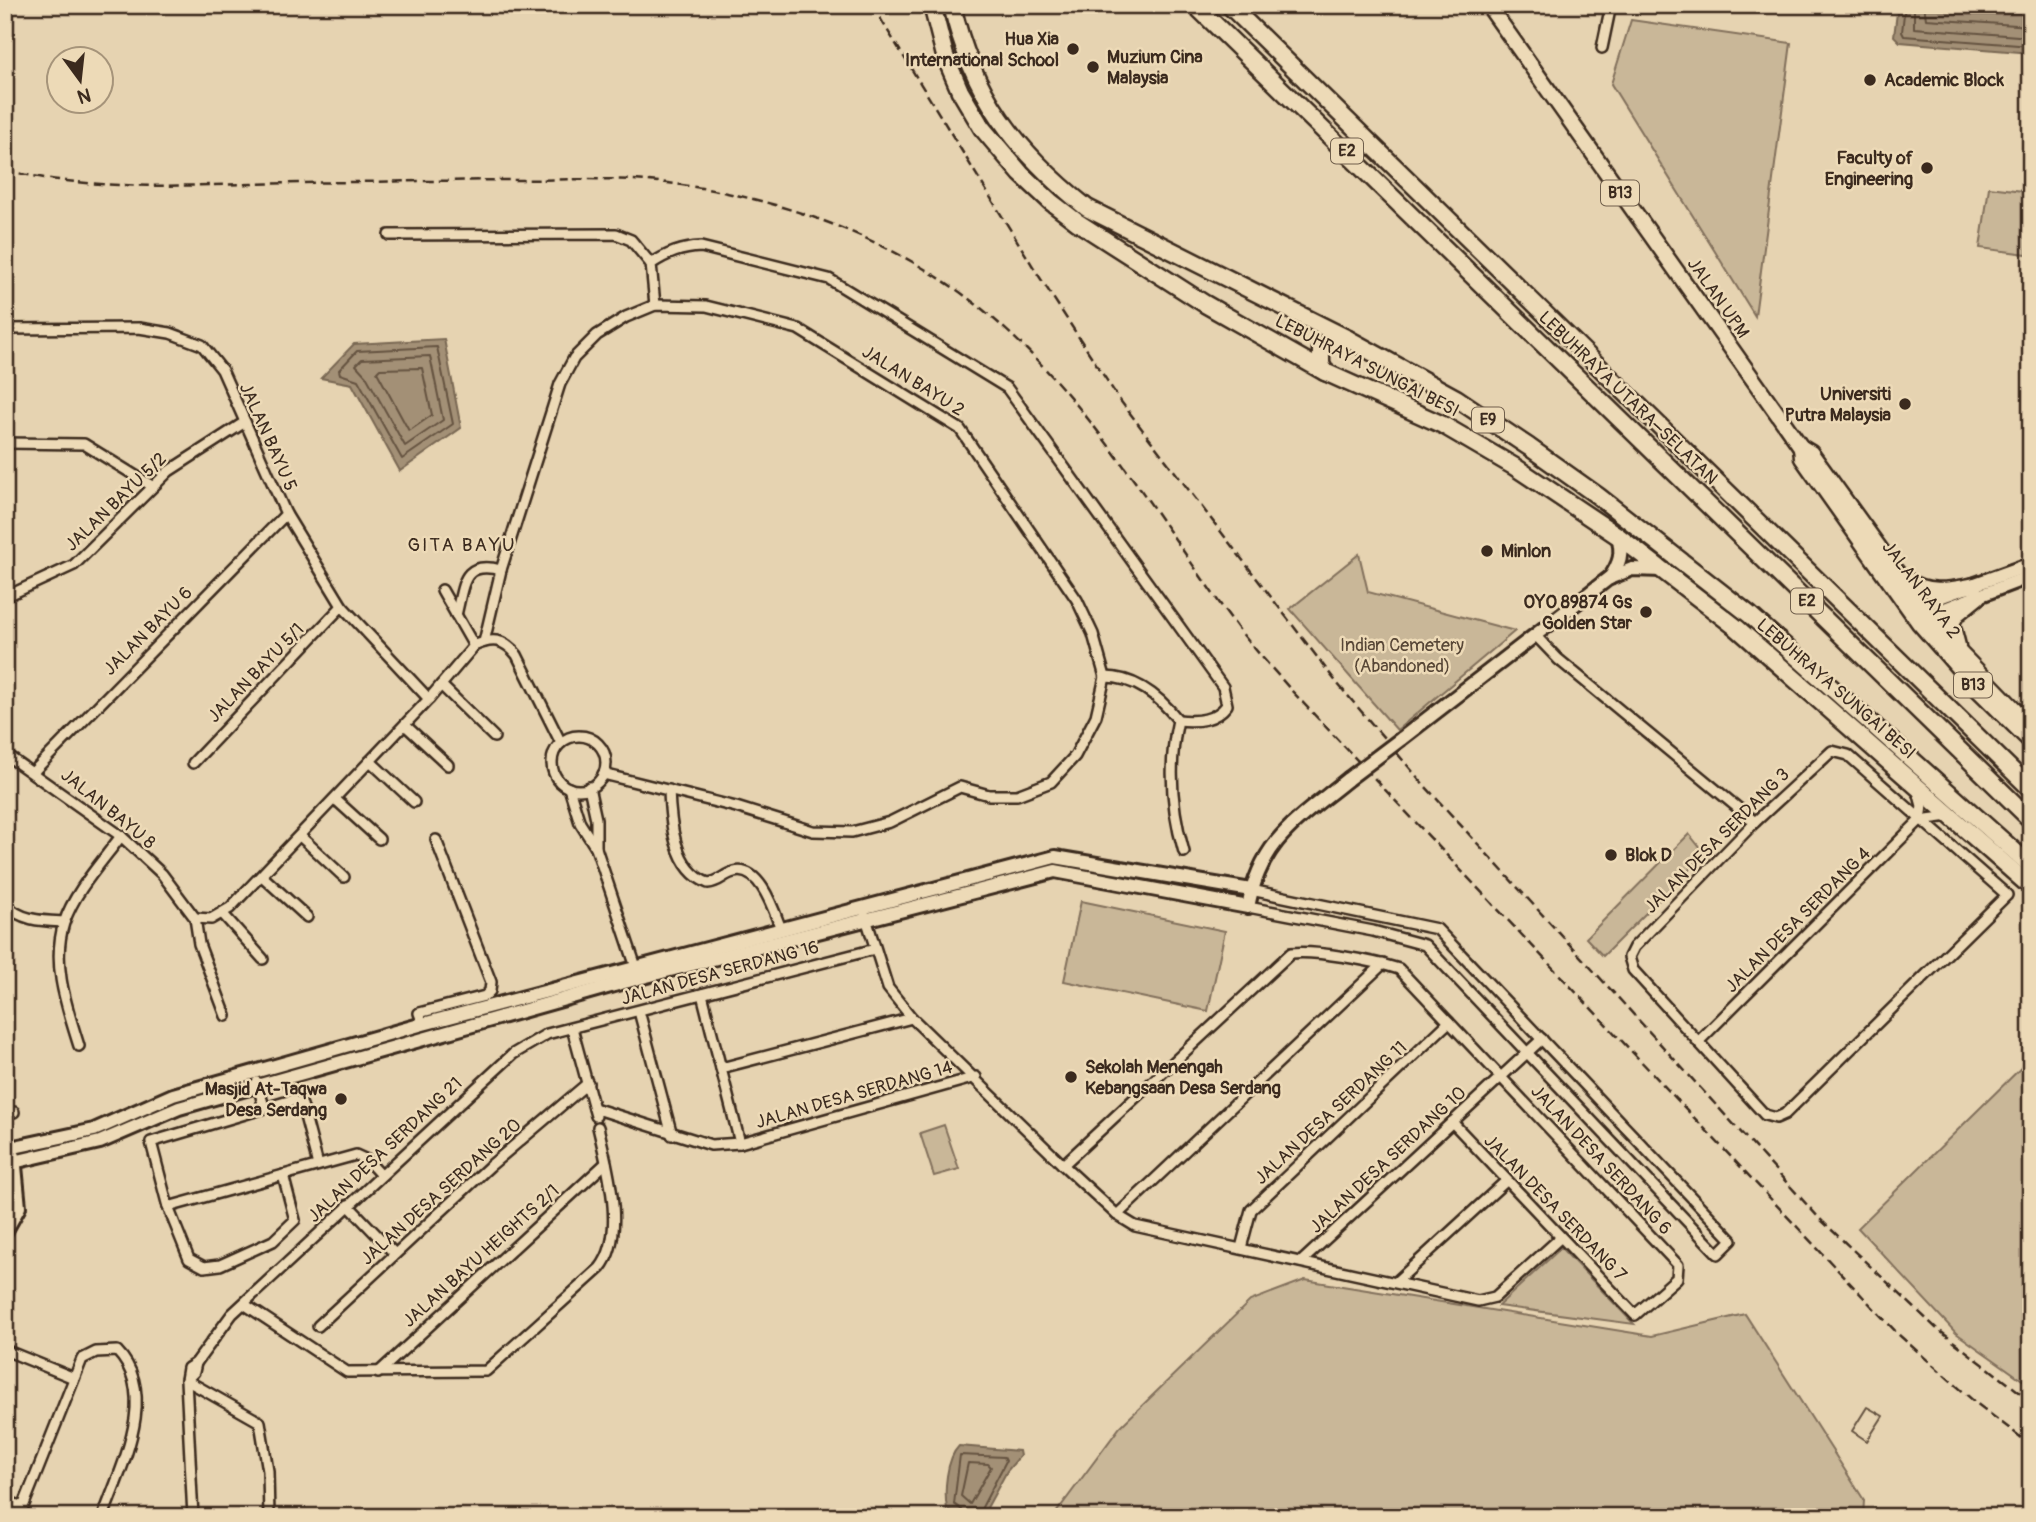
<svg xmlns="http://www.w3.org/2000/svg" width="2036" height="1522" viewBox="0 0 2036 1522" font-family="Pangolin,sans-serif">
<rect width="100%" height="100%" fill="#e6d3b1"/>
<filter id="ink" filterUnits="userSpaceOnUse"><feTurbulence type="fractalNoise" baseFrequency=".0143" numOctaves="2"/><feDisplacementMap in="SourceGraphic" scale="14" xChannelSelector="R" yChannelSelector="G"/><feConvolveMatrix kernelMatrix="1 2 1 2 8 2 1 2 1" color-interpolation-filters="sRGB"/></filter>
<g filter="url(#ink)">
<!-- green -->
<g fill="#c9b798" stroke="#82705b" stroke-width="2">
<path d="M1631 20 1791 43 1755 316 1611 84Z"/>
<path d="M1989 187 2031 192 2027 254 1980 248Z"/>
<path d="M1359 554 1368 592 1515 631 1397 730 1290 609Z"/>
<path d="M1689 834 1705 854 1603 956 1586 938Z"/>
<path d="M1081 901 1225 931 1208 1011 1064 981Z"/>
<path d="M2031 1058V1386L1956 1333 1858 1228Z"/>
<path d="M944 1125 959 1169 934 1176 920 1133Z"/>
<path d="M1561 1248 1634 1324 1498 1306Z"/>
<path d="M1305 1280 1652 1336 1745 1314 1864 1500 1863 1517H1053L1120 1427 1250 1301Z"/>
</g>
<!-- water -->
<g fill="#a39076" stroke="#796753" stroke-width="2">
<path d="M1898 5H2031V53L1900 42 1894 36Z"/>
<path d="M444 339 461 428 400 471 352 384 321 378 354 344Z"/>
<path d="M959 1446 1019 1451 1020 1456 1007 1471 982 1517H961L947 1509C944 1492 946 1459 959 1446Z"/>
</g>
<g fill="none" stroke-linecap="round" stroke-linejoin="round">
<!-- shore -->
<g stroke="#655341" stroke-width="2">
<path d="M1905 5 1902 32 1904 36 2031 46"/>
<path d="M1914 5V28L2031 37"/>
<path d="M1924 5 1926 19 2031 26"/>
<path d="M437 347 453 424 402 459 358 380 340 374 339 370 357 351Z"/>
<path d="M430 356 443 420 405 446 366 376 356 365 362 359Z"/>
<path d="M422 368 432 415 409 431 377 372 380 369Z"/>
<path d="M1867 1407 1883 1416 1867 1441 1852 1431Z"/>
<path d="M968 1463 988 1464 991 1467 970 1504 961 1496Z"/>
<path d="M963 1517 962 1510 954 1504 960 1455 1004 1457 1006 1461 977 1517"/>
</g>
<defs>
<g id="street">
<path d="M1602 48 1611 5"/>
<path d="M389 235 616 234 631 240 651 264"/>
<path d="M655 305 651 264C668 253 681 248 701 247L829 279 1007 388 1223 687 1227 705C1215 721 1197 722 1178 720"/>
<path d="M5 329 139 328 170 333 202 345 222 370 286 514 342 606 429 699"/>
<path d="M5 443 84 444 152 486"/>
<path d="M442 590 474 646"/>
<path d="M5 597 74 565 169 471 245 422"/>
<path d="M456 615C464 584 462 560 501 570"/>
<path d="M1535 635 1558 659 1755 822"/>
<path d="M484 642 501 570 560 384 574 358 597 335 626 317 655 305 706 306 798 329 960 429 1077 600 1093 634 1105 677 1096 716 1075 756 1051 782 1017 795H989L960 787 890 822 852 832 813 831 736 807 603 774"/>
<path d="M1105 677C1136 677 1159 696 1178 720 1168 765 1171 808 1184 852"/>
<path d="M441 685 494 737"/>
<path d="M405 725 448 765"/>
<circle cx="579" cy="763" r="27"/>
<path d="M1832 751 1848 755 2007 895 1785 1114 1776 1118 1765 1115 1633 970 1629 957 1634 947 1755 822Z"/>
<path d="M5 754 121 836 162 874 195 918 199 944 226 1016"/>
<path d="M370 761 414 802"/>
<path d="M193 763 342 606"/>
<path d="M34 771 286 514"/>
<path d="M589 787 596 819V848"/>
<path d="M569 788 580 823 596 848 638 973"/>
<path d="M669 790C670 821 674 870 708 883 720 882 724 874 734 872 760 865 774 911 781 929"/>
<path d="M1918 791 1922 806 1920 820"/>
<path d="M335 799 379 839"/>
<path d="M1920 820 1949 816"/>
<path d="M300 836 344 877"/>
<path d="M262 876 307 917"/>
<path d="M5 904C21 921 43 921 64 922"/>
<path d="M1248 907 1373 931 1425 945 1718 1254 1732 1240 1437 929 1251 890"/>
<path d="M222 913 263 959"/>
<path d="M865 915 888 988 912 1018 1063 1165 1117 1215 1135 1226 1478 1301 1495 1297 1560 1238"/>
<path d="M195 918 211 919 230 908 429 699 474 646C493 637 504 639 517 655L561 743"/>
<path d="M702 994 740 1143"/>
<path d="M639 1011 672 1135"/>
<path d="M423 1024 419 1013 485 996 490 991 491 982 436 840"/>
<path d="M572 1028 596 1116"/>
<path d="M1698 1042 1920 820"/>
<path d="M79 1046C67 1007 51 964 64 923 74 892 102 862 121 836"/>
<path d="M721 1068 912 1018"/>
<path d="M257 1082 264 1107"/>
<path d="M594 1108 711 1145 740 1143 976 1077"/>
<path d="M5 1112H14"/>
<path d="M1063 1165 1291 953C1316 950 1374 961 1399 969L1678 1265 1677 1278 1635 1315 1452 1122"/>
<path d="M283 1175 295 1220 273 1241 220 1265 204 1267 189 1259 168 1207 151 1142 292 1100 302 1105 318 1165"/>
<path d="M348 1205 395 1254"/>
<path d="M168 1207 356 1155 367 1160 380 1174"/>
<path d="M1117 1215 1383 964"/>
<path d="M1241 1248 1251 1210 1449 1022"/>
<path d="M1301 1262 1542 1039"/>
<path d="M1396 1282 1506 1181"/>
<path d="M244 1304 347 1372 486 1371 600 1268C627 1235 607 1166 598 1127"/>
<path d="M318 1326 490 1166 588 1083"/>
<path d="M5 1350 74 1378"/>
<path d="M196 1363 232 1314 513 1054 547 1034 875 949"/>
<path d="M378 1373 606 1163"/>
<path d="M186 1380 260 1422 268 1471 269 1517"/>
<path d="M186 1380 194 1372 196 1363 188 1368 186 1380 193 1517"/>
<path d="M5 1500 22 1507"/>
<path d="M19 1517 82 1359 96 1352 117 1351C160 1395 120 1468 103 1517"/>
</g>
<g id="secondary">
<path d="M1610 578C1620 563 1623 554 1618 536"/>
<path d="M1915 612 1942 596 2031 564"/>
<path d="M1923 621 1947 608 2031 576"/>
<path d="M1401 739 1609 578 1632 569 1662 570"/>
<path d="M5 1149 94 1130 173 1095 423 1024 1055 857 1251 890"/>
<path d="M5 1164 100 1142 179 1108 639 978 1055 871 1248 907C1261 839 1298 820 1348 779"/>
<path d="M5 1232 19 1207 14 1156"/>
</g>
<g id="primary">
<path d="M1488 5 1801 447 1811 453 1922 607 1961 654 2031 726"/>
<path d="M1801 447 1802 458 1919 623 1973 685 2031 742"/>
<path d="M1905 579C1929 595 1949 590 1975 585"/>
<path d="M1958 646 1952 623 1957 614 1978 597"/>
</g>
<g id="highway">
<path d="M932 5 945 56 960 91 982 128 1021 174 1051 202 1077 222 1205 304 1325 372 1443 425 1515 467 1618 536 1737 628 2031 887"/>
<path d="M952 5C972 95 1016 151 1087 208L1348 339 1456 398 1529 447 1598 496 1750 615 2031 866"/>
<path d="M1195 5 2031 820"/>
<path d="M1229 5 2031 789"/>
<path d="M1325 372 1321 364V349L1334 340 1348 339"/>
</g>
</defs>
<!-- street casing -->
<use href="#street" stroke="#3b2a1e" stroke-width="14"/>
<!-- secondary casing -->
<use href="#secondary" stroke="#3b2a1e" stroke-width="18"/>
<!-- primary casing -->
<use href="#primary" stroke="#3b2a1e" stroke-width="19"/>
<!-- highway casing -->
<use href="#highway" stroke="#3b2a1e" stroke-width="21"/>
<!-- street -->
<use href="#street" stroke="#eddab7" stroke-width="9"/>
<!-- secondary -->
<use href="#secondary" stroke="#eddab7" stroke-width="12"/>
<!-- primary -->
<use href="#primary" stroke="#eddab7" stroke-width="14"/>
<!-- highway -->
<use href="#highway" stroke="#eddab7" stroke-width="16"/>
<!-- rail -->
<g stroke="#3b2a1e" stroke-width="2.5" stroke-dasharray="10 5" stroke-linecap="butt">
<path d="M872 5 1037 273 1119 399 1337 683 1425 786 1820 1219 1936 1328 2031 1401"/>
<path d="M5 170C85 190 170 186 252 184 338 182 423 181 508 180 558 180 609 177 659 182 777 195 905 241 995 320 1094 406 1160 523 1237 627 1254 649 1273 669 1291 690L1899 1335 1976 1403 2031 1445"/>
</g>
<defs>
<path id="secondary-bridge" d="M1348 779 1401 739"/>
</defs>
<!-- secondary-bridge casing -->
<use href="#secondary-bridge" stroke="#3b2a1e" stroke-width="18" stroke-linecap="butt"/>
<!-- secondary-bridge -->
<use href="#secondary-bridge" stroke="#eddab7" stroke-width="12"/>
</g>
</g>
<!-- markers -->
<g fill="#3b2a1e" stroke="#eddab7" stroke-width="2.5">
<circle cx="1073" cy="49" r="7"/>
<circle cx="1093" cy="67" r="7"/>
<circle cx="1870" cy="80" r="7"/>
<circle cx="1927" cy="168" r="7"/>
<circle cx="1905" cy="404" r="7"/>
<circle cx="1487" cy="551" r="7"/>
<circle cx="1646" cy="612" r="7"/>
<circle cx="1611" cy="855" r="7"/>
<circle cx="1071" cy="1077" r="7"/>
<circle cx="341" cy="1099" r="7"/>
</g>
<g text-anchor="middle" dominant-baseline="central" stroke-width="5" stroke-linejoin="round" paint-order="stroke">
<!-- shield labels -->
<g fill="#eddab7" stroke="#705f4c" stroke-width="2">
<rect x="1331" y="138.5" width="32" height="25" rx="5"/>
<rect x="1601" y="180.5" width="38" height="25" rx="5"/>
<rect x="1472" y="407.5" width="32" height="25" rx="5"/>
<rect x="1791" y="588.5" width="32" height="25" rx="5"/>
<rect x="1954" y="672.5" width="38" height="25" rx="5"/>
</g>
<g font-size="16" font-weight="bold" fill="#3b2a1e">
<text x="1347" y="151">E2</text>
<text x="1620" y="193">B13</text>
<text x="1488" y="420">E9</text>
<text x="1807" y="601">E2</text>
<text x="1973" y="685">B13</text>
</g>
<!-- poi labels -->
<g font-size="18" font-weight="bold" fill="#3b2a1e" stroke="#eddab7" text-anchor="end">
<text x="1059" y="39">Hua Xia<tspan x="1059" dy="21">International School</tspan></text>
<text x="1107" y="57" text-anchor="start">Muzium Cina<tspan x="1107" dy="21">Malaysia</tspan></text>
<text x="1884" y="80" text-anchor="start">Academic Block</text>
<text x="1913" y="158">Faculty of<tspan x="1913" dy="21">Engineering</tspan></text>
<text x="1891" y="394">Universiti<tspan x="1891" dy="21">Putra Malaysia</tspan></text>
<text x="1501" y="551" text-anchor="start">Minlon</text>
<text x="1632" y="602">OYO 89874 Gs<tspan x="1632" dy="21">Golden Star</tspan></text>
<text x="1625" y="855" text-anchor="start">Blok D</text>
<text x="1085" y="1067" text-anchor="start">Sekolah Menengah<tspan x="1085" dy="21">Kebangsaan Desa Serdang</tspan></text>
<text x="327" y="1089">Masjid At-Taqwa<tspan x="327" dy="21">Desa Serdang</tspan></text>
</g>
<!-- street labels -->
<g font-size="18" fill="#3b2a1e" stroke="#eddab7">
<text transform="translate(1718 298) rotate(55)">JALAN UPM</text>
<text transform="translate(1367 366) rotate(27)">LEBUHRAYA SUNGAI BESI</text>
<text transform="translate(913 381) rotate(32)">JALAN BAYU 2</text>
<text transform="translate(1628 398) rotate(44)">LEBUHRAYA UTARA–SELATAN</text>
<text transform="translate(268 437) rotate(66)">JALAN BAYU 5</text>
<text transform="translate(116 502) rotate(-44)">JALAN BAYU 5/2</text>
<text transform="translate(1921 590) rotate(53)">JALAN RAYA 2</text>
<text transform="translate(148 631) rotate(-45)">JALAN BAYU 6</text>
<text transform="translate(256 673) rotate(-46)">JALAN BAYU 5/1</text>
<text transform="translate(1836 689) rotate(41)">LEBUHRAYA SUNGAI BESI</text>
<text transform="translate(108 809) rotate(39)">JALAN BAYU 8</text>
<text transform="translate(1717 841) rotate(-45)">JALAN DESA SERDANG 3</text>
<text transform="translate(1798 920) rotate(-45)">JALAN DESA SERDANG 4</text>
<text transform="translate(720 973) rotate(-15)">JALAN DESA SERDANG 16</text>
<text transform="translate(854 1095) rotate(-16)">JALAN DESA SERDANG 14</text>
<text transform="translate(1331 1113) rotate(-43)">JALAN DESA SERDANG 11</text>
<text transform="translate(385 1150) rotate(-43)">JALAN DESA SERDANG 21</text>
<text transform="translate(1388 1160) rotate(-43)">JALAN DESA SERDANG 10</text>
<text transform="translate(1601 1160) rotate(47)">JALAN DESA SERDANG 6</text>
<text transform="translate(441 1192) rotate(-42)">JALAN DESA SERDANG 20</text>
<text transform="translate(1555 1208) rotate(46)">JALAN DESA SERDANG 7</text>
<text transform="translate(481 1256) rotate(-42)">JALAN BAYU HEIGHTS 2/1</text>
</g>
<!-- park labels -->
<g font-size="18" fill="#574636" stroke="#eddab7">
<text x="1402" y="645">Indian Cemetery<tspan x="1402" dy="21">(Abandoned)</tspan></text>
</g>
<!-- neighbourhood labels -->
<g font-size="19" letter-spacing="2" fill="#3b2a1e" stroke="#eddab7">
<text x="462" y="545">GITA BAYU</text>
</g>
</g>
<!-- margin -->
<rect width="2036" height="1522" fill="none" stroke="#eddab7" stroke-width="28"/>
<rect x="14" y="14" width="2008" height="1494" fill="none" stroke="#3b2a1e" stroke-width="2.5" filter="url(#ink)"/>
<!-- north arrow -->
<g transform="translate(80 80) rotate(165)"><circle r="33" fill="#eddab7" stroke="#a6947a" stroke-width="2"/>
<path d="M0-5L12 26L0 18L-12 26Z" fill="#3b2a1e"/>
<text y="-10" font-size="19" font-weight="bold" text-anchor="middle" fill="#3b2a1e">N</text>
</g>
</svg>
